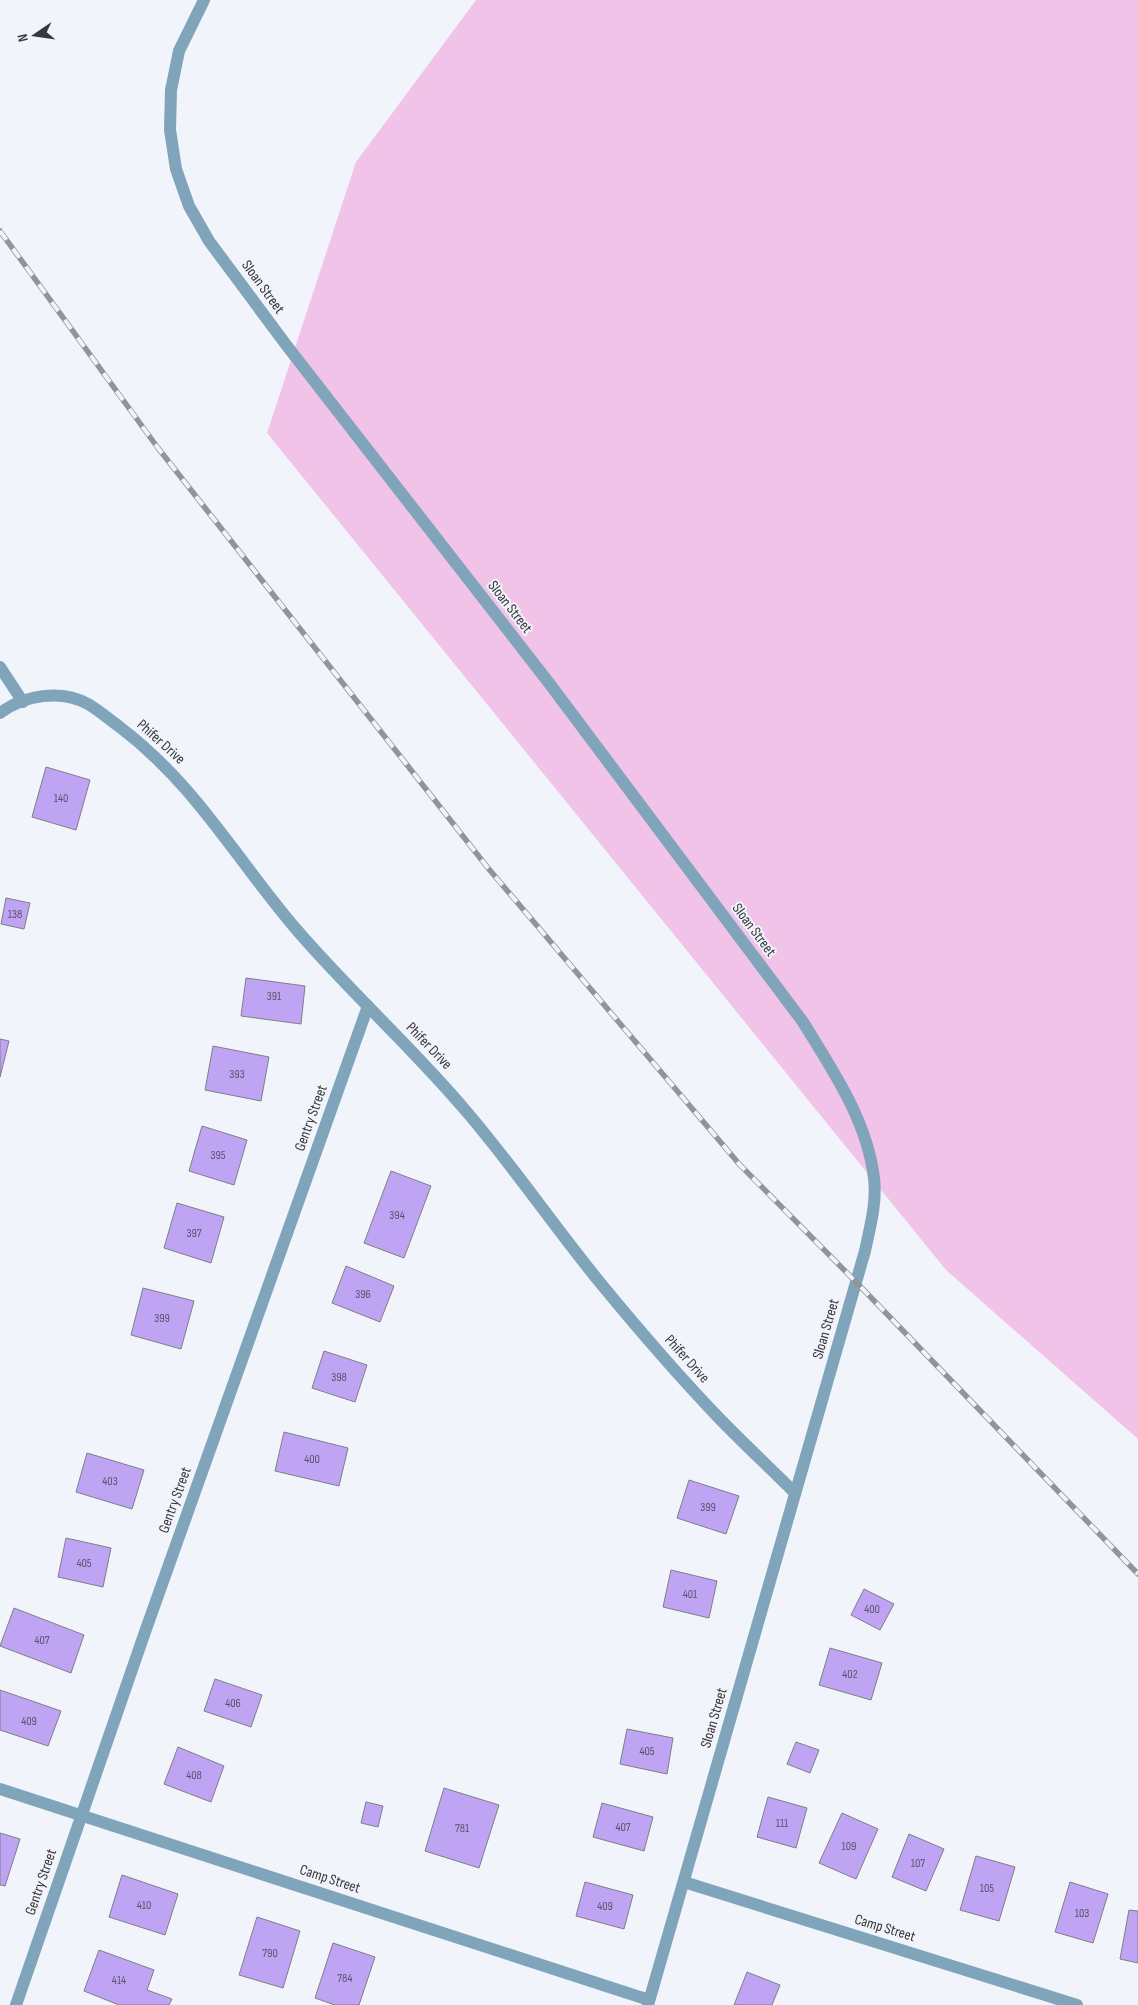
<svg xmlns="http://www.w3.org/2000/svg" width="1138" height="2005" viewBox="0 0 1138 2005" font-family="'Sofia Sans Condensed',sans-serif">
<rect width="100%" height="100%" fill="#f1f4fb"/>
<!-- green -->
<path fill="#f1c3e9" d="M476 0H1138V1439L946 1270 267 433 356 162Z"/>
<!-- building -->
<g fill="#c0a4f4" stroke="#7f7e84">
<path d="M46 767 90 780 76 830 32 817Z"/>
<path d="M6 898 30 903 24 929 1 924Z"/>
<path d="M246 978 305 986 301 1024 241 1016Z"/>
<path d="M0 1039 9 1041 0 1077Z"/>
<path d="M213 1046 269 1057 261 1101 205 1090Z"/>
<path d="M202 1126 247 1140 234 1185 189 1171Z"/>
<path d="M391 1171 431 1186 404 1258 364 1243Z"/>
<path d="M177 1203 224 1217 211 1263 164 1248Z"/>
<path d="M346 1266 394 1286 380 1322 332 1303Z"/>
<path d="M143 1288 194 1301 181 1349 131 1335Z"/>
<path d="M324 1351 367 1365 355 1402 312 1388Z"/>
<path d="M284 1432 348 1448 339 1486 275 1471Z"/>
<path d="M87 1453 144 1470 132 1509 76 1492Z"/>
<path d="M689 1480 739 1496 726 1534 677 1518Z"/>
<path d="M66 1538 111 1548 103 1587 58 1577Z"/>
<path d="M671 1570 717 1581 709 1618 663 1607Z"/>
<path d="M864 1589 894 1604 880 1630 851 1615Z"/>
<path d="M14 1608 84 1635 71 1673 0 1646Z"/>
<path d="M830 1648 882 1663 871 1700 819 1685Z"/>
<path d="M215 1679 262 1695 251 1727 204 1711Z"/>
<path d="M0 1690 61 1711 48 1746 0 1730Z"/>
<path d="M627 1729 673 1738 667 1774 620 1764Z"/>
<path d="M796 1742 819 1750 810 1773 787 1764Z"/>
<path d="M178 1747 224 1766 211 1802 164 1784Z"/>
<path d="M444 1788 499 1805 479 1868 425 1851Z"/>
<path d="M768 1797 807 1808 796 1848 757 1837Z"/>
<path d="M366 1802 383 1806 378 1827 361 1823Z"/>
<path d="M602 1803 653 1817 644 1851 593 1837Z"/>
<path d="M842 1813 878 1829 856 1879 819 1863Z"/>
<path d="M0 1833 20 1839 5 1886 0 1885Z"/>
<path d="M909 1834 944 1849 926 1891 892 1877Z"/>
<path d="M976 1856 1015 1867 999 1921 960 1910Z"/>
<path d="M122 1875 178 1894 165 1935 109 1917Z"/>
<path d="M585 1882 633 1895 624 1929 576 1916Z"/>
<path d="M1070 1882 1108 1894 1093 1943 1055 1932Z"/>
<path d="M1129 1910 1138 1911V1963L1120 1959Z"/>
<path d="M257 1917 300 1931 283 1988 239 1975Z"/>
<path d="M333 1943 375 1957 359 2005H335L315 1998Z"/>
<path d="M99 1950 154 1970 147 1990 172 1999 169 2005H119L84 1991Z"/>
<path d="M747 1972 780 1985 772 2005H734Z"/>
</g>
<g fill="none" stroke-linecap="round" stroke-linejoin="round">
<!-- minor -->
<g stroke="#80a5bb" stroke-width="12">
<path d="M204 0 179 51 171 90 170 130 176 169 189 206 209 241 287 346 549 683 803 1022C833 1071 867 1120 874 1178 877 1203 870 1227 865 1251L648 2005"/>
<path d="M0 667 23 702"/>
<path d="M0 713C24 695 61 689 88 704 100 711 110 720 121 728 196 785 236 859 296 929 350 992 412 1047 466 1111 514 1167 555 1228 602 1285 639 1330 677 1374 717 1416 742 1442 769 1467 795 1493"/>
<path d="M0 1789 649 2000"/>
<path d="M684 1882 1077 2005"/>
<path d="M16 2005 145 1632 368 1006"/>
</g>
<defs>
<path id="rail" d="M0 231 158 448 488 868 740 1165 856 1282 1138 1574"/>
</defs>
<!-- rail casing -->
<use href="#rail" stroke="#929499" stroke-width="5.5"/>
<!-- rail -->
<use href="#rail" stroke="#f1f4fb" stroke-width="4" stroke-dasharray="11" stroke-linecap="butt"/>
</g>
<g text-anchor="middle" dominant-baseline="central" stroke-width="4" stroke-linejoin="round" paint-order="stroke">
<!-- number labels -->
<g font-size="12" fill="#595369">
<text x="61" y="798">140</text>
<text x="15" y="914">138</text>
<text x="274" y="996">391</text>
<text x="237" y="1074">393</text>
<text x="218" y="1155">395</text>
<text x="397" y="1215">394</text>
<text x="194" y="1233">397</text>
<text x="363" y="1294">396</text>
<text x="162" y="1318">399</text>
<text x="339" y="1377">398</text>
<text x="312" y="1459">400</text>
<text x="110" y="1481">403</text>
<text x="708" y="1507">399</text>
<text x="84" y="1563">405</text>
<text x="690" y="1594">401</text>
<text x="872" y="1609">400</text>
<text x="42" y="1640">407</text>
<text x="850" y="1674">402</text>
<text x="233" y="1703">406</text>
<text x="29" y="1721">409</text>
<text x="647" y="1751">405</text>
<text x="194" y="1775">408</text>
<text x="782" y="1823">111</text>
<text x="623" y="1827">407</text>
<text x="462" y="1828">781</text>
<text x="849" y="1846">109</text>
<text x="918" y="1863">107</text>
<text x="987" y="1888">105</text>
<text x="144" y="1905">410</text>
<text x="605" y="1906">409</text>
<text x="1082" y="1913">103</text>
<text x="270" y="1953">790</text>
<text x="345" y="1978">784</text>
<text x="119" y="1980">414</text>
</g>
<!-- street labels -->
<g font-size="15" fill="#37383b" stroke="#f1f4fb">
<text transform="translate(263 287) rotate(54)">Sloan Street</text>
<text transform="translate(510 607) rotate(52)">Sloan Street</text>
<text transform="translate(161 742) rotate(42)">Phifer Drive</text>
<text transform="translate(754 930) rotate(53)">Sloan Street</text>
<text transform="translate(429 1046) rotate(46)">Phifer Drive</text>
<text transform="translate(311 1118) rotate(-70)">Gentry Street</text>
<text transform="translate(826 1329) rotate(-74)">Sloan Street</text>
<text transform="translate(687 1359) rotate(48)">Phifer Drive</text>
<text transform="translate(175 1500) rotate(-70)">Gentry Street</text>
<text transform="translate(714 1718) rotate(-74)">Sloan Street</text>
<text transform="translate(330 1879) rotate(18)">Camp Street</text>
<text transform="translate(41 1882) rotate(-71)">Gentry Street</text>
<text transform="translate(885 1928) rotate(17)">Camp Street</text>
</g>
</g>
<!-- north arrow -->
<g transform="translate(35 35) rotate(257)" stroke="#f1f4fb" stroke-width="4" paint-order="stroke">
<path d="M0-4L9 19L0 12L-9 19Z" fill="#37383b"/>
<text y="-8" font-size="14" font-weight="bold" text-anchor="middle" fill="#37383b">N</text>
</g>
</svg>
